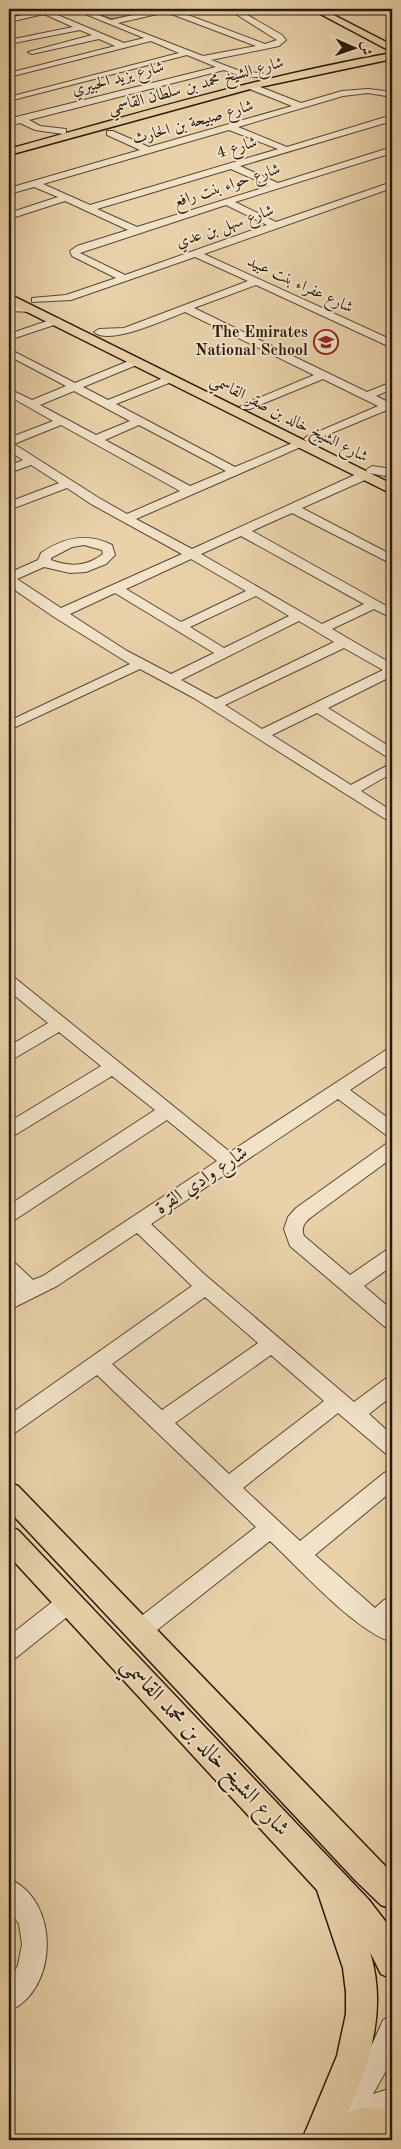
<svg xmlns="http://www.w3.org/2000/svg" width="401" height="2149" viewBox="0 0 401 2149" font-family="'Old Standard TT',Amiri,serif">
<rect width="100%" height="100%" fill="#e9d2aa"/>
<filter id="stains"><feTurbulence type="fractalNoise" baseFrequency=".004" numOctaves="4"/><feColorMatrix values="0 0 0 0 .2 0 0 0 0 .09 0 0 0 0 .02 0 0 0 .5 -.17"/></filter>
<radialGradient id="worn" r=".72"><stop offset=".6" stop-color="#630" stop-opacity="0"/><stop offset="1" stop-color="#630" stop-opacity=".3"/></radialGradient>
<!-- green -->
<path fill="#c8b38f" stroke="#78664e" d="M87 9H159L112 19Z"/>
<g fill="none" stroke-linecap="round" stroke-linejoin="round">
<defs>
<g id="minor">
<path d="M49 9H57V12L53 13 124 43 144 38 73 9H83L111 20 159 9H172L265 44 277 40 228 9H237L282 35 286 40 279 46 211 60 240 71 266 74V78L238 75 224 70 29 120 40 126 66 129V133L63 134 35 130 20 123 9 126V120L16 117 216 67 187 55 9 101V97L179 53 151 41 9 77V73L115 46 99 39 32 54 28 52 92 35 80 30 9 44V40L73 27 44 14 9 22V18ZM166 12 256 46 203 56 118 23Z"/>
<path d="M335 9H343L335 14 331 12Z"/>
<path d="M247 84H253L301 103 342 91 368 89 392 92V97L368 93 343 96 238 127 287 147 392 115V121L240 166 278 183 392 147V153L235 202 276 222 392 182V188L204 254 392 340V347L388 346 256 285 194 308 367 392 392 382V389L376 396 392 404V411L387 410 310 442 306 441 304 439 306 437 378 406 323 379 250 409H242L240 407 242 405 314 375 185 312C167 319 109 346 94 332L99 329 124 328 248 281 195 257 71 300 32 302V298L66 295 116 278 72 256 70 251 77 246 128 230 65 201 9 219V213L58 197 34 187 9 194V188L140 150 107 135V131H113L149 147 292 106 247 88ZM229 130 278 149 90 205 43 184ZM231 169 269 186 137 227 97 209ZM226 205 267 225 125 275 80 253Z"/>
<path d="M9 305 32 306 37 309 32 312 9 311Z"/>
<path d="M56 318 60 319 61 321 60 323 9 340V334Z"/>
<path d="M9 349 75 383 131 360H139L140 362 139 364 83 387 108 400 166 377H174L176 379 174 381 116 404 235 467 295 442H303L305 444 303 446 136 519 192 549 359 473H367L369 476 367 479 302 508 392 555V564L292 513 252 531 392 609V618L374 609 332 629 392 664V676L328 708 392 748V758L387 757 317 713 272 735 351 785 392 763V773L361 791 392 811V822L387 820 194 698 140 669 9 730V721L130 664 54 617 9 586V573L38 560 41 553C63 538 87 532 112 545L115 555 106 564 86 572 70 573 44 567 17 579 61 608 182 554 91 504 67 488 9 510V502L59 483 31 465 9 473V466L23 460 9 451V438L53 421 9 396V389L32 400 66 386 9 356ZM74 391 130 421 96 435 40 405ZM61 425 180 491 127 514 99 498 14 444ZM139 425 226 471 190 486 105 440ZM241 536 364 604 322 624 201 554ZM84 545 102 550 103 554C86 567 70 567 51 560V558L72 547ZM191 559 246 591 181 622 126 589ZM115 593 214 653 171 674 127 651 70 614ZM256 596 289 616 224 648 190 627ZM299 621 334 642 216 699 181 680ZM344 648 383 670 262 729 225 705Z"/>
<path d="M372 466 392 469V477L368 473 366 470Z"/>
<path d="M9 976 15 978 230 1152 386 1050 392 1048V1062L350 1090 392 1121V1136L386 1135 338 1099 151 1224 204 1274 354 1402 385 1379 392 1377V1396L369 1414 392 1435V1456L385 1453 338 1413 243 1488 300 1541 384 1473 392 1470V1491L315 1555 375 1608 384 1600 392 1597V1642C354 1630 301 1570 270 1541L147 1638 139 1641 131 1638 128 1631 131 1624 256 1527 97 1375 16 1432 9 1435V1415L192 1286 137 1233 57 1286 9 1310V1292L16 1288 9 1281V1262L16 1264 33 1280 43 1276 217 1161 167 1120 16 1219 9 1221V1205L155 1110 112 1076 15 1135 9 1136V1122L101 1066 59 1032 15 1058 9 1060V1046L48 1023 9 991ZM205 1297 258 1343 162 1410 112 1364ZM271 1355 324 1401 229 1474 175 1423Z"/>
<path d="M392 1142V1158L310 1218C304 1223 301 1228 304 1236L350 1275 385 1251 392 1249V1266L364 1286 392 1310V1329L385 1327 290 1246 284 1229 288 1217 296 1208 386 1144Z"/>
<path d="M69 1592 77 1595 80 1602 77 1609 17 1657 9 1660V1636L61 1595Z"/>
<path d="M9 1879C60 1900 59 1990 9 2011V1980L18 1965 22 1944 19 1924 9 1910Z"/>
<path d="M392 2016V2060L373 2094 392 2088V2114L370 2123 341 2140H302L306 2130 323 2120C325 2105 349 2083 358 2069 368 2053 376 2037 383 2020Z"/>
</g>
<g id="major">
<path d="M311 9H322L392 45V52Z"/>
<path d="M392 53V59L250 89 9 155V149C136 114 262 76 392 53Z"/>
<path d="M9 294 392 484V494L9 303Z"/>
<path d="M9 1483 18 1486 392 1873V1909L381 1905 356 1881 9 1511Z"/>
<path d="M9 1526 18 1530 369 1900 392 1930V1979L381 1974 370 1952C387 2008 371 2061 347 2113L361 2108 392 2109V2140H302L337 2056 346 2014V1992L343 1968 317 1890 9 1556Z"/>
</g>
</defs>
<!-- minor casing -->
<use href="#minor" stroke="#594734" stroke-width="2"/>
<!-- major casing -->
<use href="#major" stroke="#29190c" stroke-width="3"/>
<!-- minor -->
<use href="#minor" fill="#f1e2c8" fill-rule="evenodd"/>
<!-- major -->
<use href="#major" fill="#e9d2aa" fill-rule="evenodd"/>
</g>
<!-- icons -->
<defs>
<symbol id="school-ring" viewBox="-11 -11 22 22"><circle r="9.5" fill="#f1e2c8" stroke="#8f2418" stroke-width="1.5"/><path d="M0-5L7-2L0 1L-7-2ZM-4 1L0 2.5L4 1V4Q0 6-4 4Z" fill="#8f2418"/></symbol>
</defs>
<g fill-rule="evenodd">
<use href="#school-ring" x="312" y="328" width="28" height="28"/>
</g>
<g text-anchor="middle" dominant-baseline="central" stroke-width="4" stroke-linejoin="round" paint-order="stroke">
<!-- far-street labels -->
<g font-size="16" fill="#29190c" stroke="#f1e2c8">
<text transform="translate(118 79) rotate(-15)">شارع يزيد الحبيري</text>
<text transform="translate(196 86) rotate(-15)">شارع الشيخ محمد بن سلطان القاسمي</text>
<text transform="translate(193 123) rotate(-16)">شارع صبيحة بن الحارث</text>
<text transform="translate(237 148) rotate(-17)">شارع 4</text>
<text transform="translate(227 186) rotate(-18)">شارع حواء بنت رافع</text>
<text transform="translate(225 227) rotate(-19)">شارع سهل بن عدي</text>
<text transform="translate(300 285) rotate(25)">شارع عفراء بنت عبيد</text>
<text transform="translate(289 419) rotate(27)">شارع الشيخ خالد بن صقر القاسمي</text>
</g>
<!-- far-poi labels -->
<g font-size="16" font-weight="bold" fill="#29190c" stroke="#f1e2c8" text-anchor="end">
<text x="308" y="333">The Emirates<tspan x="308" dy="18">National School</tspan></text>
</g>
<!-- street labels -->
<g font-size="19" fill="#29190c" stroke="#f1e2c8">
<text transform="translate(202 1181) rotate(-34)">شارع وادي القرة</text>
</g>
<!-- near-street labels -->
<g font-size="22" fill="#29190c" stroke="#f1e2c8">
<text transform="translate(205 1747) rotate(47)">شارع الشيخ خالد بن محمد القاسمي</text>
</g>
</g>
<!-- margin -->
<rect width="401" height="2149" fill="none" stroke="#e9d2aa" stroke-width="30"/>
<rect x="10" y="10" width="381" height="2129" fill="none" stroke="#29190c" stroke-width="2.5"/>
<rect x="15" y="15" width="371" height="2119" fill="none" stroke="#29190c"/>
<!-- north arrow -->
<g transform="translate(354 48) rotate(92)" stroke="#f1e2c8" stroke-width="4" paint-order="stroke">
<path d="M0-4L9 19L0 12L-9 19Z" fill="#29190c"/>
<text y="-8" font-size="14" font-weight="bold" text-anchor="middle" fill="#29190c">ش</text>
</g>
<rect width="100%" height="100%" filter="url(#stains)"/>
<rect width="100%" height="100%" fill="url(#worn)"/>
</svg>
